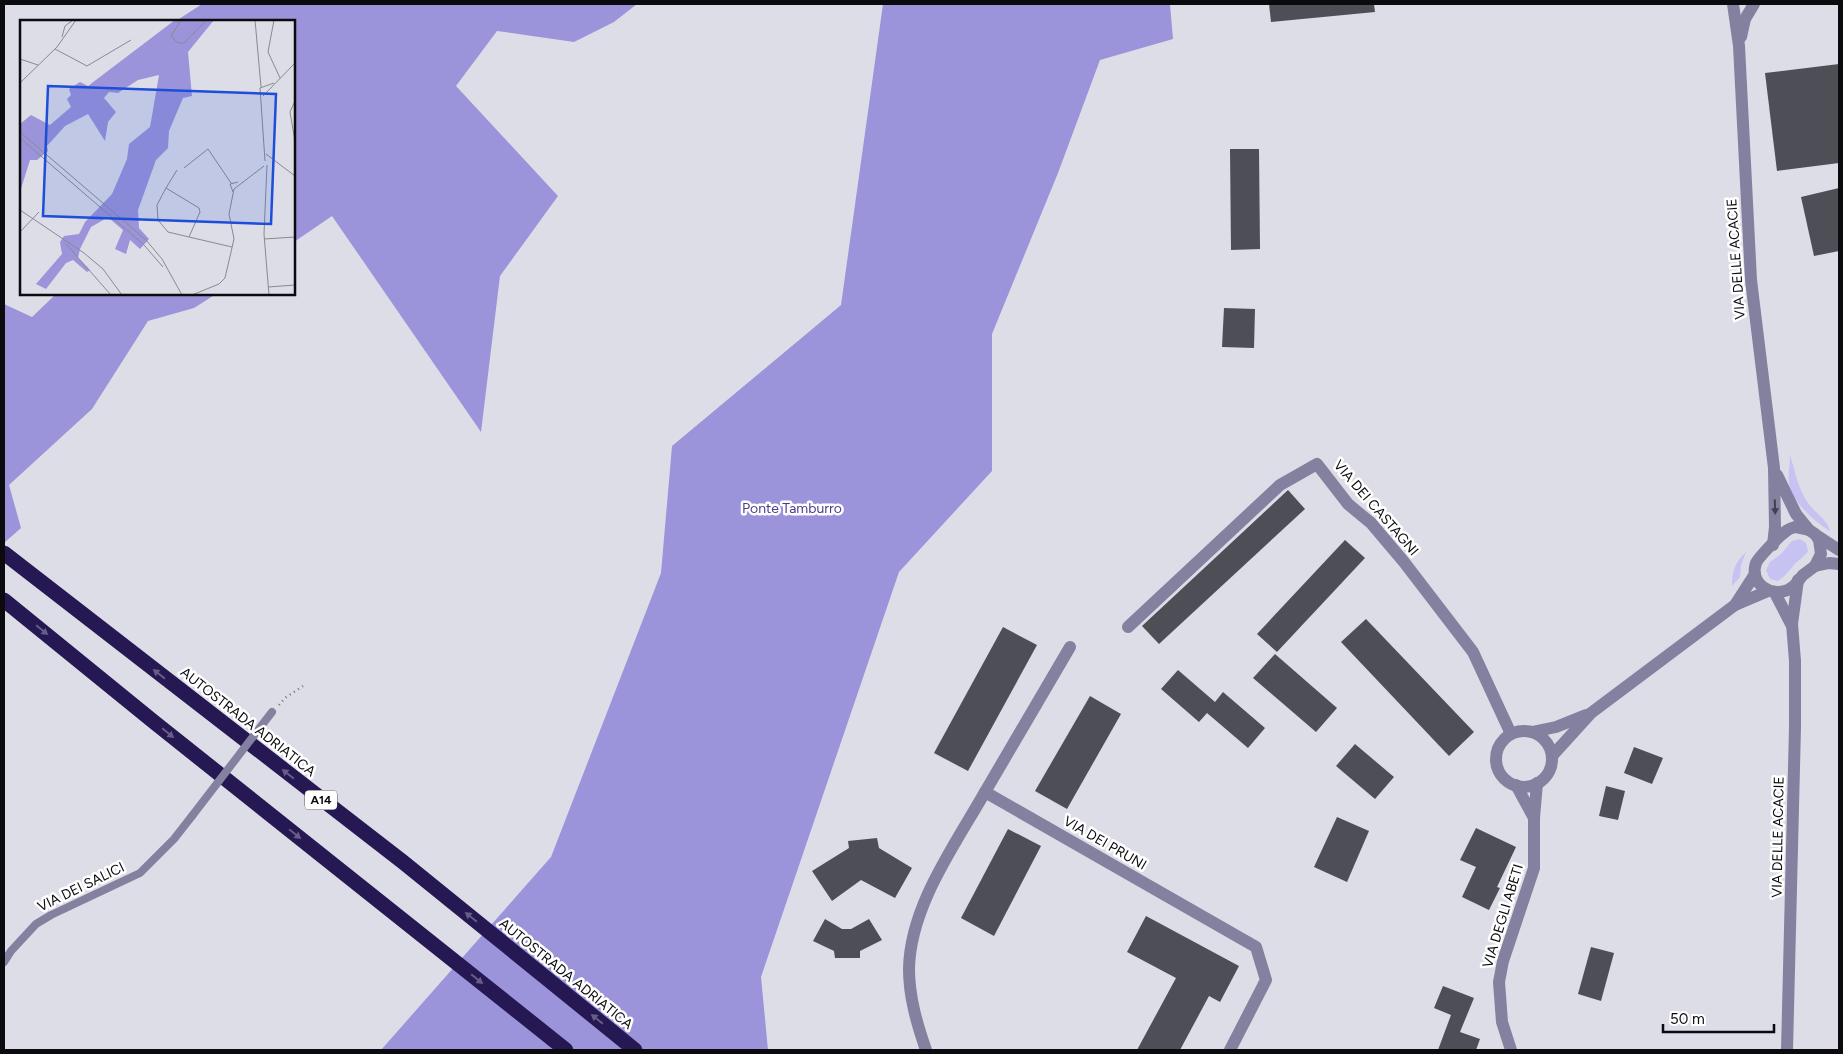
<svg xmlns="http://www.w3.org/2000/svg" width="1843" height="1054" viewBox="0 0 1843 1054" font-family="Figtree,sans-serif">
<rect width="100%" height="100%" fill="#dddde8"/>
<!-- green -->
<g fill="#c6c2f1">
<path d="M1790 455C1795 471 1798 489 1808 503 1815 513 1827 519 1830 531 1815 522 1791 501 1789 483 1788 474 1790 464 1790 455Z"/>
<path d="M1800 539 1806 543 1808 551C1803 558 1798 560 1793 566 1788 572 1785 576 1778 581L1770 579 1766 570 1770 562 1781 554 1792 541Z"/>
<path d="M1746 552 1741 565 1740 577 1732 586C1732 571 1735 562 1746 552Z"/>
</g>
<!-- forest -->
<g fill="#9c94da">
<path d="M202 4H637L614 22 574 42 497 31 456 86 558 196 500 276 481 432 332 216 294 242V21H176Z"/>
<path d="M883 4H1170L1173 39 1100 60 1058 173 992 334V471L899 572 761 977 768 1050H381L551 857 661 573 672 446 841 305Z"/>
<path d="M56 294H216L194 308 148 321 92 409 9 485 21 528 4 543V304L32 317Z"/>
</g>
<!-- building -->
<g fill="#4e4e57">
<path d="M1269 4H1374L1375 12 1271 22Z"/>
<path d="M1839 64V163L1777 171 1765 73Z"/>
<path d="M1230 149H1259L1260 249 1231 250Z"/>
<path d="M1839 188V251L1814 256 1801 197Z"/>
<path d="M1224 308 1255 309 1254 348 1222 347Z"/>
<path d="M1288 490 1305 509 1159 644 1142 626Z"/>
<path d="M1345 540 1365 558 1277 652 1257 634Z"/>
<path d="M1366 619 1474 732 1449 756 1341 642Z"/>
<path d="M1003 627 1037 645 968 771 934 753Z"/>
<path d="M1275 654 1337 708 1316 732 1253 678Z"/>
<path d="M1178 670 1215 702 1223 692 1265 728 1248 748 1207 713 1199 722 1161 689Z"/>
<path d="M1090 696 1121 714 1067 809 1035 791Z"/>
<path d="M1355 744 1394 777 1375 799 1336 766Z"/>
<path d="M1634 747 1663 758 1652 784 1624 773Z"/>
<path d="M1606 786 1625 791 1618 820 1599 816Z"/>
<path d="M1337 817 1369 831 1347 882 1314 867Z"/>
<path d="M1476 828 1516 847 1497 887 1500 888 1489 910 1462 897 1476 867 1460 860Z"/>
<path d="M1008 829 1041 846 994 936 961 918Z"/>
<path d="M877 838 879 848 912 868 895 898 861 880 832 901 812 871 849 848 848 841Z"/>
<path d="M1146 916 1239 966 1220 1002 1209 996 1180 1050H1137L1176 978 1127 952Z"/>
<path d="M825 919 842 929H851L869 919 882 940 860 951V958H835L834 951 813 941Z"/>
<path d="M1591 947 1614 953 1601 1001 1578 994Z"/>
<path d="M1443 986 1474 998 1460 1032 1480 1039 1476 1050H1438L1451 1015 1434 1008Z"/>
</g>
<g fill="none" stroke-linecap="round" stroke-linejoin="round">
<!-- path -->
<path stroke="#717179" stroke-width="2.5" stroke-dasharray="1 4" stroke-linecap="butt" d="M279 705 285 698 303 686"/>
<!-- service -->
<path stroke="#83819f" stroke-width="8" d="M4 962 11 951 36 924 51 915 140 873 174 839 192 816"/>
<!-- minor -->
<g stroke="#83819f" stroke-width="12">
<path d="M1735 605 1755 574"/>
<path d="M1128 627 1280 485 1317 464 1348 504 1371 523 1404 562 1473 652 1511 734"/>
<path d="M1070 647 985 792 1256 947 1266 980 1230 1050"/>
<circle cx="1524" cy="759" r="28"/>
<path d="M1532 732 1556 727 1586 715"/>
<path d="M1552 756 1591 713 1735 605 1768 591"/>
<path d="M1516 785 1534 818"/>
<path d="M926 1050C917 1024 909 997 909 969 910 906 955 845 985 792"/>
<path d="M1511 1050 1502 1022 1499 982 1503 961 1534 868V818L1537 783"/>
</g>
<!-- tertiary -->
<g stroke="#83819f" stroke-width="12">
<path d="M1733 4 1739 46 1751 280 1774 468 1775 527 1773 545"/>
<path d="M1741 37 1745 19 1754 4"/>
<path d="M1777 475 1796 514 1809 530"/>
<path d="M1795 527 1809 530 1815 534 1819 540 1821 554 1815 566 1803 575 1794 586 1788 590C1771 597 1749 584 1756 563 1758 558 1780 535 1785 532 1788 529 1792 528 1795 527Z"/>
<path d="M1816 535 1839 550"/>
<path d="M1815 566 1829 563 1839 564"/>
<path d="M1775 593 1791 624"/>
<path d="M1787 1050 1795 727V661L1792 624 1798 580"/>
</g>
<!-- motorway -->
<g stroke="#261852" stroke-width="15">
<path d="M4 553 403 862 635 1050"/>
<path d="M4 600 154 722 566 1050"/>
</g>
<!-- service-bridge -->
<path stroke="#83819f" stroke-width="8" d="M192 816 272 712"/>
</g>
<!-- one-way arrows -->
<defs><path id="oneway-solid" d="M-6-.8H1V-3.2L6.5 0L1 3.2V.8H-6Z" transform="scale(1.25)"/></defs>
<use fill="#414050" href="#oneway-solid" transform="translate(1775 507) rotate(88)"/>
<g fill="#675d86">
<use href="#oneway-solid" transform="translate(42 630) rotate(39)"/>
<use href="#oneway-solid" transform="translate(159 674) rotate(-142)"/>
<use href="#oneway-solid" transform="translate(168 733) rotate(39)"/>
<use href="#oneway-solid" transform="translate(288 774) rotate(-142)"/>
<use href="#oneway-solid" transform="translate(295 834) rotate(39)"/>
<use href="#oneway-solid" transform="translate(471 917) rotate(-141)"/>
<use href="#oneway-solid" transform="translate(477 979) rotate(39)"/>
<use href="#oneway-solid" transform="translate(597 1019) rotate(-141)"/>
</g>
<g text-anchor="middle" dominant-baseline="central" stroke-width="5" stroke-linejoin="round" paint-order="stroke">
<!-- shield labels -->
<rect fill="#fff" stroke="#545457" stroke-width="1" x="305" y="790.5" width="32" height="19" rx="4"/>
<g font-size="12" font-weight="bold" fill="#0b0b0f">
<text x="321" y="800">A14</text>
</g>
<!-- street labels -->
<g font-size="14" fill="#0b0b0f" stroke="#fff">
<text transform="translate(1736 259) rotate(-94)">VIA DELLE ACACIE</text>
<text transform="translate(1376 508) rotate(49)">VIA DEI CASTAGNI</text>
<text transform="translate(248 722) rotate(38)">AUTOSTRADA ADRIATICA</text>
<text transform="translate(1778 837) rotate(-89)">VIA DELLE ACACIE</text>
<text transform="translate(1105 843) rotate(30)">VIA DEI PRUNI</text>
<text transform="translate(81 887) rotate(-26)">VIA DEI SALICI</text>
<text transform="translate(1503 916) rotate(-73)">VIA DEGLI ABETI</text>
<text transform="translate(566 974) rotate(39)">AUTOSTRADA ADRIATICA</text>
</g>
<!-- park labels -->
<g font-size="14" fill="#4c3b8d" stroke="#fff">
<text x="792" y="508">Ponte Tamburro</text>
</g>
</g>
<!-- overview -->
<g transform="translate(20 20)">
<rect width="275" height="275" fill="#dddde8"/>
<path d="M155 0H194L168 32 172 76 163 78 149 111 148 128 136 140 118 190 119 208 129 219 120 229 110 220 106 234 95 229 103 210 90 199H85L71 207 60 229 58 238 70 250 67 252 53 240 46 243 26 269 16 264 42 234 40 222 44 216 59 214 65 202 92 174 107 139 109 124 130 107 139 55 118 60 98 73 89 72 84 78 96 92 88 102 85 121 68 94 45 106 27 126 28 131 17 140H10L0 172V104L11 95 30 105 51 87 47 79 51 75 49 69 60 62 68 66Z" fill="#9c94da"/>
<path fill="none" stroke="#898991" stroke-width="1" d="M161 0 151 16 158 23H164L187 0M235 0 241 67M254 0 248 32 260 58M42 17 45 6 53 0M35 29 67 46 111 20M0 39 18 45M0 63 37 27 56 0M243 76 275 43M275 81 270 92 275 121M0 112 126 220 142 239 162 275M0 118 124 225 143 247M246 134 275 156M245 141 240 68 254 63M247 145 244 214 249 275M164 148 188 129 211 163M157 150 146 168 179 188 180 192 169 217 212 227M146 168 137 185 138 200 148 212 169 217M213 172 210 164 218 162M0 190 64 233 83 249 102 275M0 212 19 192M244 219 275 217M46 224 91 275M248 267 275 265M172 275 199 264 205 258 214 219 209 194 214 169 244 146"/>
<path fill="#1d4ed8" fill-opacity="0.15" stroke="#1d4ed8" stroke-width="2.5" d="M28 66 256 74 251 204 23 196Z"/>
<rect width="275" height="275" fill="none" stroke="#0b0b0f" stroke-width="2.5"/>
</g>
<!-- border -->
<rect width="1843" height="1054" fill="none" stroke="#0b0b0f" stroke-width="10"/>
<!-- scale -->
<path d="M1663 1024v8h111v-8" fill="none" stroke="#0b0b0f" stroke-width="2.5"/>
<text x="1670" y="1024" font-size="15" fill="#0b0b0f" stroke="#ffffff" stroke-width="4" paint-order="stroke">50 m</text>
</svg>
